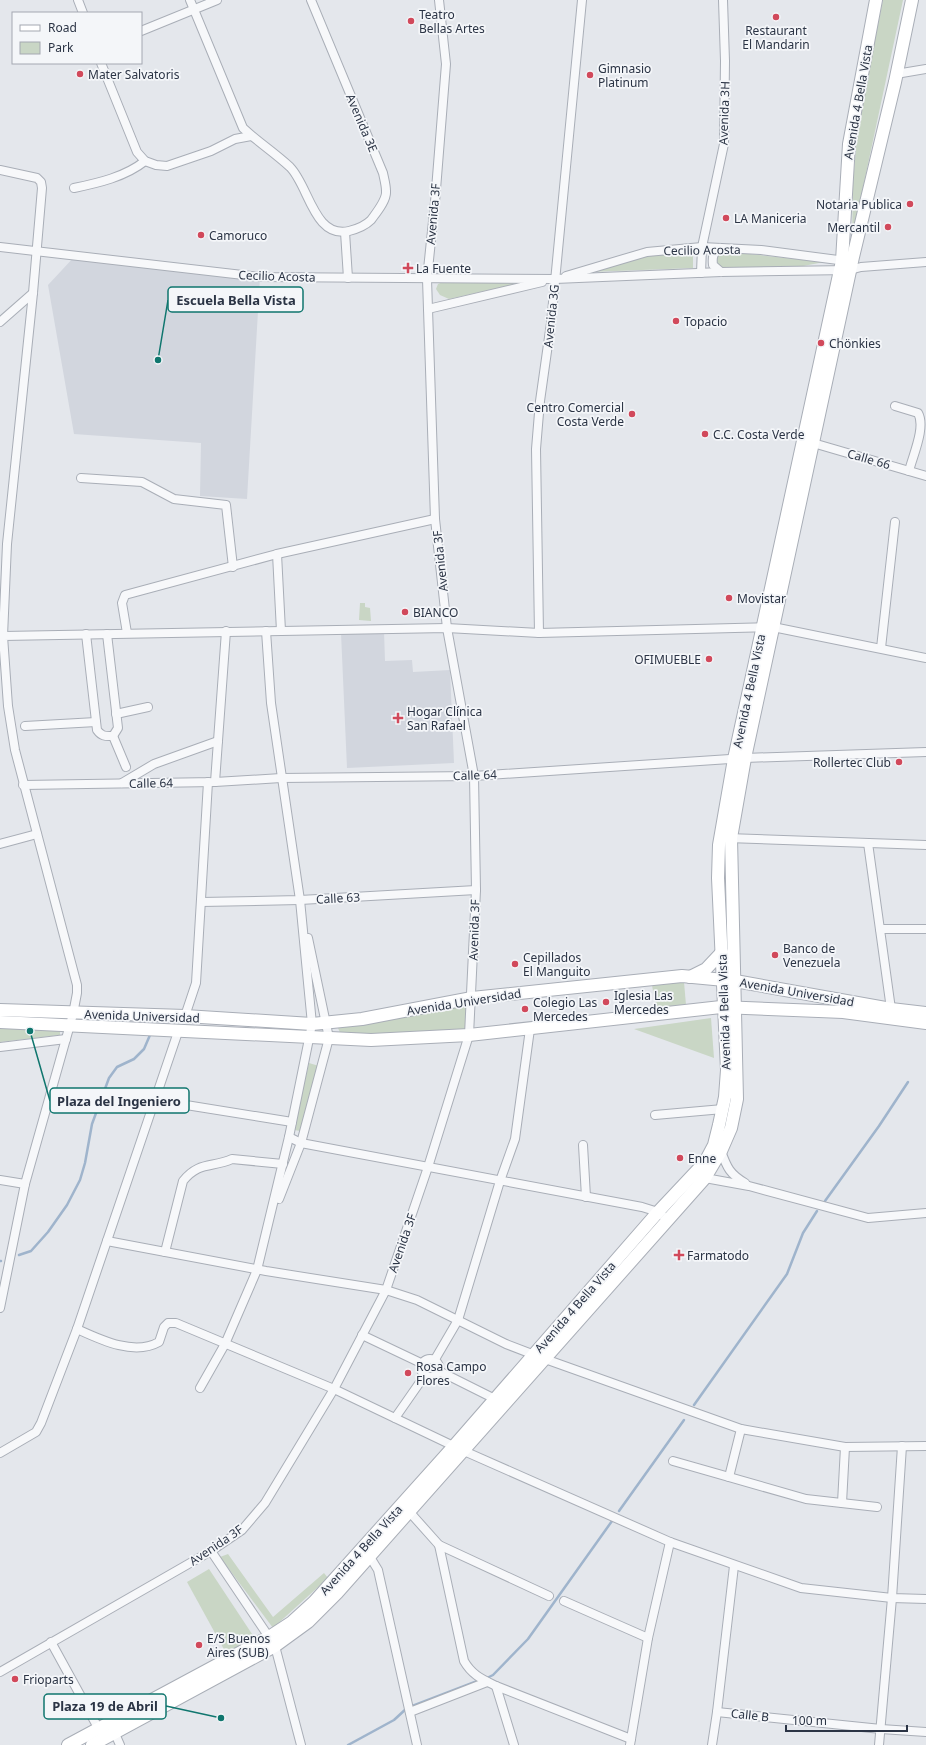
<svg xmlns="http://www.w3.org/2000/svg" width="926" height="1745" viewBox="0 0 926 1745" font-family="'Noto Sans',sans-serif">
<rect width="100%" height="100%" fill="#e4e7ec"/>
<!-- built -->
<g fill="#d2d6de">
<path d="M75 256 260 277 247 499 200 496 201 443 74 434 48 285Z"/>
<path d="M384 631 385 661 412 660 413 672 450 670 454 763 347 768 341 633Z"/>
</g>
<!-- green -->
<g fill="#c9d6c5">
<path d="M883 0H903L852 239 853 183 858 124Z"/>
<path d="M721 251 824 262 798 267 723 269 716 263V257Z"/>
<path d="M693 252V268L591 272 647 255Z"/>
<path d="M443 282H524L449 299 440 295 436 289 438 284Z"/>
<path d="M360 603H365V607L370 608 371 621 359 620Z"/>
<path d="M684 982 686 1005 656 1009 652 985Z"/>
<path d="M472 998 469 1035H341L338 1028Z"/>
<path d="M711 1018 714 1058 634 1029Z"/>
<path d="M0 1026 60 1028V1035L0 1042Z"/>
<path d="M309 1063 319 1066 300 1131 294 1130Z"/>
<path d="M228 1554 273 1617 324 1573 328 1578 273 1628 220 1557Z"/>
<path d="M209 1569 254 1637 226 1653 187 1582Z"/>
</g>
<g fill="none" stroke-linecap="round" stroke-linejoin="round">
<!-- stream -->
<g stroke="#9fb4cc" stroke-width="2.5">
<path d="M825 1201 879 1126 908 1082"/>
<path d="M19 1255 31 1251 48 1232 67 1205 80 1180 85 1163 92 1124 109 1078 117 1067 134 1059 144 1049 150 1035"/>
<path d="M0 1261H1"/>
<path d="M694 1405 787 1274 803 1233 817 1211"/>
<path d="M619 1511 684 1420"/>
<path d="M485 1679 493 1675 528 1639 612 1521"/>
<path d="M348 1745 394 1720 407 1708 480 1680"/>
</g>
<defs>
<g id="street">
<path d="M78 0 83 13"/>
<path d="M190 0 243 128C258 142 275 153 290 167 309 186 314 239 349 231 357 229 365 226 371 220 376 213 387 200 386 191 386 185 384 178 383 173L311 0"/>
<path d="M141 31 217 0"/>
<path d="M101 63 137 152 145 161 156 165 167 166 211 151 235 139 251 136"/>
<path d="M896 74 926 69"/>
<path d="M0 170 37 178 41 182 42 188 33 293 7 544 3 636H0"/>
<path d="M74 188C98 183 125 177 145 161"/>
<path d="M345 232 348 278"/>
<path d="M0 247 260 277 555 279 721 272 850 270 861 267 926 262"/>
<path d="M720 248C713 253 712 257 713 265L721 272"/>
<path d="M701 273 702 247 724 144 725 61 723 0"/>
<path d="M566 276 647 252 702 247 761 250 846 261"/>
<path d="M428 309 542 282"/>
<path d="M0 322 33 293"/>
<path d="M895 406 918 413C926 427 913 455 909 471"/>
<path d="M813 443 926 476"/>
<path d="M81 478 142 482 174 499 226 505 233 567"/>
<path d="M277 554 281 631"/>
<path d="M127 633 122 603 125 595 277 554 435 519"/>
<path d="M539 633 536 449 540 401 551 323 582 0"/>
<path d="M86 634 97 730C102 737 106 736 113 736L118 728 107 634"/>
<path d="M881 648 895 522"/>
<path d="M116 714 148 707"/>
<path d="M25 726 96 722"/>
<path d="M113 736 126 767"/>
<path d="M215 782 226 631"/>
<path d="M122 783 154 764 218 741"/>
<path d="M23 785 215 782 281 778 474 776 745 758 926 752"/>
<path d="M727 838 926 845"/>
<path d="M868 843 891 1009"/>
<path d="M0 844 37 834"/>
<path d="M201 902 300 900 476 890"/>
<path d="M880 929H926"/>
<path d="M185 1016 196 983 208 782"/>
<path d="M0 1047 66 1039"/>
<path d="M155 1100 292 1122"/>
<path d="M655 1115 723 1109"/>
<path d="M289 1137 301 1143 642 1207 658 1212 668 1220"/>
<path d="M583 1145 586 1197"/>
<path d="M721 1151C727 1168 730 1174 745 1183"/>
<path d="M705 1178 749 1186 868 1218 926 1213"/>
<path d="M0 1180 25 1184"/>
<path d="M279 1199 301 1143 329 1038 308 938"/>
<path d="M107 1241 266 1271 386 1290 417 1300 506 1344 545 1359 741 1429 845 1447 926 1446"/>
<path d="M165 1252 183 1181C199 1161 212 1168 232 1159L283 1164"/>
<path d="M0 1308 25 1184 73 1014 77 993V985L15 750 8 706 3 636 447 628 539 633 773 627 926 658"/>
<path d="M77 1329C101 1340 134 1356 159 1342L164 1327 168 1323H176L334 1389 464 1451 670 1542 801 1588 892 1598 926 1599"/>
<path d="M362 1335 423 1364"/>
<circle cx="430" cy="1368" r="9"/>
<path d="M434 1361 458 1320 500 1181 515 1139 530 1029"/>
<path d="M439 1371 499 1401"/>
<path d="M200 1388 225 1344 257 1270 289 1137 312 1024 300 900 271 703 266 631"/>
<path d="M395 1418 425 1375"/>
<path d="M0 1453 36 1432 41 1423 77 1329 179 1029"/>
<path d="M673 1461 806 1499 877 1507"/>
<path d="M729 1477 741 1429"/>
<path d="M842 1503 845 1447"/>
<path d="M406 1508 439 1545 549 1596"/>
<path d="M439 1545 464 1661C472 1675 482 1679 496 1686L631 1739"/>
<path d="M211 1551 275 1646 301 1745"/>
<path d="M367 1552 378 1570 417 1745"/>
<path d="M564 1601 648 1638"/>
<path d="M51 1642 101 1733"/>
<path d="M0 1672 211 1551 242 1530 265 1503 334 1389 386 1290 428 1167 469 1035 476 890 474 776 447 628 435 519 427 279 435 202 446 64 439 0"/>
<path d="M496 1686 514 1745"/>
<path d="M410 1712 487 1682"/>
<path d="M717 1712 881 1729 926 1732"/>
<path d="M113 1729 120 1745"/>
<path d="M630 1745 648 1638 670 1542"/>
<path d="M712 1745 717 1712 734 1566"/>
<path d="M879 1745 892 1598 902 1446"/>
</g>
<g id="secondary">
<path d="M690 977 706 969 722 952"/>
<path d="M0 1010 185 1016 312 1024 362 1019 472 998 682 976 735 981 891 1009 926 1013"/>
<path d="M0 1022 371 1040 469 1035 721 1007 843 1012 926 1023"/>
<path d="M68 1745 269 1637 292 1622 314 1602 454 1446 658 1212 705 1162 714 1145 719 1125 725 1097 727 1070 718 878 719 845 734 759 842 261 849 144 876 0"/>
<path d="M92 1745 275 1646 308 1622 337 1593 705 1178 721 1151 731 1128 737 1099 731 838 745 758 853 257 895 82 912 0"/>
</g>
</defs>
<!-- street casing -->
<use href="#street" stroke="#a9aeb7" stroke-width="10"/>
<!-- secondary casing -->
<use href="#secondary" stroke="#a9aeb7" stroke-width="14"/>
<!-- street -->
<use href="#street" stroke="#f7f8fa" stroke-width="8"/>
<!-- secondary -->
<use href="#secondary" stroke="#fff" stroke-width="12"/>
</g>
<!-- markers -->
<g fill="#d1495b" stroke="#f4f6f9" stroke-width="1.5">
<circle cx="776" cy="17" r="4"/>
<circle cx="411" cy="21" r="4"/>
<circle cx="80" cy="74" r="4"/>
<circle cx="590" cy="75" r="4"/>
<circle cx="910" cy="204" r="4"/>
<circle cx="726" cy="218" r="4"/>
<circle cx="888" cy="227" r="4"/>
<circle cx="201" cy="235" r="4"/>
<path d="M406 262h4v4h4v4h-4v4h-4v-4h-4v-4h4z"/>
<circle cx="676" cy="321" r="4"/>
<circle cx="821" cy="343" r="4"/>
<circle cx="632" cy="414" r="4"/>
<circle cx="705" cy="434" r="4"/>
<circle cx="729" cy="598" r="4"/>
<circle cx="405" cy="612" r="4"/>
<circle cx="709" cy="659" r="4"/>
<path d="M396 712h4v4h4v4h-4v4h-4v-4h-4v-4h4z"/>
<circle cx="899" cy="762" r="4"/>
<circle cx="775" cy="955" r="4"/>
<circle cx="515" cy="964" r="4"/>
<circle cx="606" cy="1002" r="4"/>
<circle cx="525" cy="1009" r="4"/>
<circle cx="680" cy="1158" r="4"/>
<path d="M677 1249h4v4h4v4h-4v4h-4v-4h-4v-4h4z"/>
<circle cx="408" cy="1373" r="4"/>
<circle cx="199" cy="1645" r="4"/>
<circle cx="15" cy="1679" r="4"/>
</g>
<g text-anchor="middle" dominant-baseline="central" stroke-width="3.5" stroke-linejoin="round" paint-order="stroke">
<!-- poi labels -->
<g font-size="12" fill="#2b3445" stroke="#f4f6f9" text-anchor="start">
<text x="419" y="14">Teatro<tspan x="419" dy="14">Bellas Artes</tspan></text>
<text x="776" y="30" text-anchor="middle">Restaurant<tspan x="776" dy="14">El Mandarin</tspan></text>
<text x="598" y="68">Gimnasio<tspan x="598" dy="14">Platinum</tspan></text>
<text x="88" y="74">Mater Salvatoris</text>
<text x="902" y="204" text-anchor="end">Notaria Publica</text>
<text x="734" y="218">LA Maniceria</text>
<text x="880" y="227" text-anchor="end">Mercantil</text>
<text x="209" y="235">Camoruco</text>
<text x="416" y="268">La Fuente</text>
<text x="684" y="321">Topacio</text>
<text x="829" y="343">Chönkies</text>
<text x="624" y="407" text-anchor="end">Centro Comercial<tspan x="624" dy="14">Costa Verde</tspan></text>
<text x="713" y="434">C.C. Costa Verde</text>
<text x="737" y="598">Movistar</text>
<text x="413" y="612">BIANCO</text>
<text x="701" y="659" text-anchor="end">OFIMUEBLE</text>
<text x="407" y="711">Hogar Clínica<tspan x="407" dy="14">San Rafael</tspan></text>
<text x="891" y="762" text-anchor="end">Rollertec Club</text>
<text x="783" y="948">Banco de<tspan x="783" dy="14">Venezuela</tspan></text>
<text x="523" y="957">Cepillados<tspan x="523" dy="14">El Manguito</tspan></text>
<text x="614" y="995">Iglesia Las<tspan x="614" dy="14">Mercedes</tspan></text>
<text x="533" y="1002">Colegio Las<tspan x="533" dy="14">Mercedes</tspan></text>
<text x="688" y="1158">Enne</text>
<text x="687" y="1255">Farmatodo</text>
<text x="416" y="1366">Rosa Campo<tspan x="416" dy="14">Flores</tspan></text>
<text x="207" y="1638">E/S Buenos<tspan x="207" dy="14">Aires (SUB)</tspan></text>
<text x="23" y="1679">Frioparts</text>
</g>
<!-- street labels -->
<g font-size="12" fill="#2b3445" stroke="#f4f6f9">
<text transform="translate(858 102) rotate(-80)">Avenida 4 Bella Vista</text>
<text transform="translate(724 113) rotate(-88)">Avenida 3H</text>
<text transform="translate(362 123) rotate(67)">Avenida 3E</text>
<text transform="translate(433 214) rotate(-85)">Avenida 3F</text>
<text transform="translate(702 250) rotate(-1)">Cecilio Acosta</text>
<text transform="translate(277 276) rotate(2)">Cecilio Acosta</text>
<text transform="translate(551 316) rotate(-84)">Avenida 3G</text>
<text transform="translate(869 459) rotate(16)">Calle 66</text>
<text transform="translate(440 561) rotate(-96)">Avenida 3F</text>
<text transform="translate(749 691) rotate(-78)">Avenida 4 Bella Vista</text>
<text transform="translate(475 775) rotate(-2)">Calle 64</text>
<text transform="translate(151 783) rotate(-1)">Calle 64</text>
<text transform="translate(338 898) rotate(-3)">Calle 63</text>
<text transform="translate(474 930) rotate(-88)">Avenida 3F</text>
<text transform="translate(797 992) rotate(10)">Avenida Universidad</text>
<text transform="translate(464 1002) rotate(-9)">Avenida Universidad</text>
<text transform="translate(724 1012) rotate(-92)">Avenida 4 Bella Vista</text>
<text transform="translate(142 1016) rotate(2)">Avenida Universidad</text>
<text transform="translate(402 1243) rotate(-71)">Avenida 3F</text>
<text transform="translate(575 1307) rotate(-49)">Avenida 4 Bella Vista</text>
<text transform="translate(216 1545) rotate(-34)">Avenida 3F</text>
<text transform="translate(361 1550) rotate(-48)">Avenida 4 Bella Vista</text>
<text transform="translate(750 1715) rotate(6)">Calle B</text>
</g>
</g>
<!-- callouts -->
<path fill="none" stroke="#0f766e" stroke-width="1.5" d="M158 360L168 300M30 1031L50 1101M221 1718L166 1706"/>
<g fill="#0f766e" stroke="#f4f6f9" stroke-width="1.5">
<circle cx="158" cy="360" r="4"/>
<circle cx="30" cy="1031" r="4"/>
<circle cx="221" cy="1718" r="4"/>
</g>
<g fill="#f4f6f9" stroke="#0f766e" stroke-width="1.5">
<rect x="168" y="287" width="135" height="25" rx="4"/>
<rect x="50" y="1088" width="139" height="25" rx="4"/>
<rect x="44" y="1694" width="122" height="25" rx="4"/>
</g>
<g font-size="13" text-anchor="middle" font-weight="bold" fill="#2b3445">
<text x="236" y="305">Escuela Bella Vista</text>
<text x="119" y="1106">Plaza del Ingeniero</text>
<text x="105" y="1711">Plaza 19 de Abril</text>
</g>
<!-- legend -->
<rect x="12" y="12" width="130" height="52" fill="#f4f6f9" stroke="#a4a8b1"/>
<rect x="20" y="25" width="20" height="6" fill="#ffffff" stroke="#a4a8b1"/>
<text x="48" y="32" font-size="12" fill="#2b3445">Road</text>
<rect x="20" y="42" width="20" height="12" fill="#c9d6c5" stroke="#a4a8b1"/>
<text x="48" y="52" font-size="12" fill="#2b3445">Park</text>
<!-- scale -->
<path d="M786 1725v6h121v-6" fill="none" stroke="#2b3445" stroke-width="2"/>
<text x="792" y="1725" font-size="12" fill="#2b3445" stroke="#f4f6f9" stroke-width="3" paint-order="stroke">100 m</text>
</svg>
